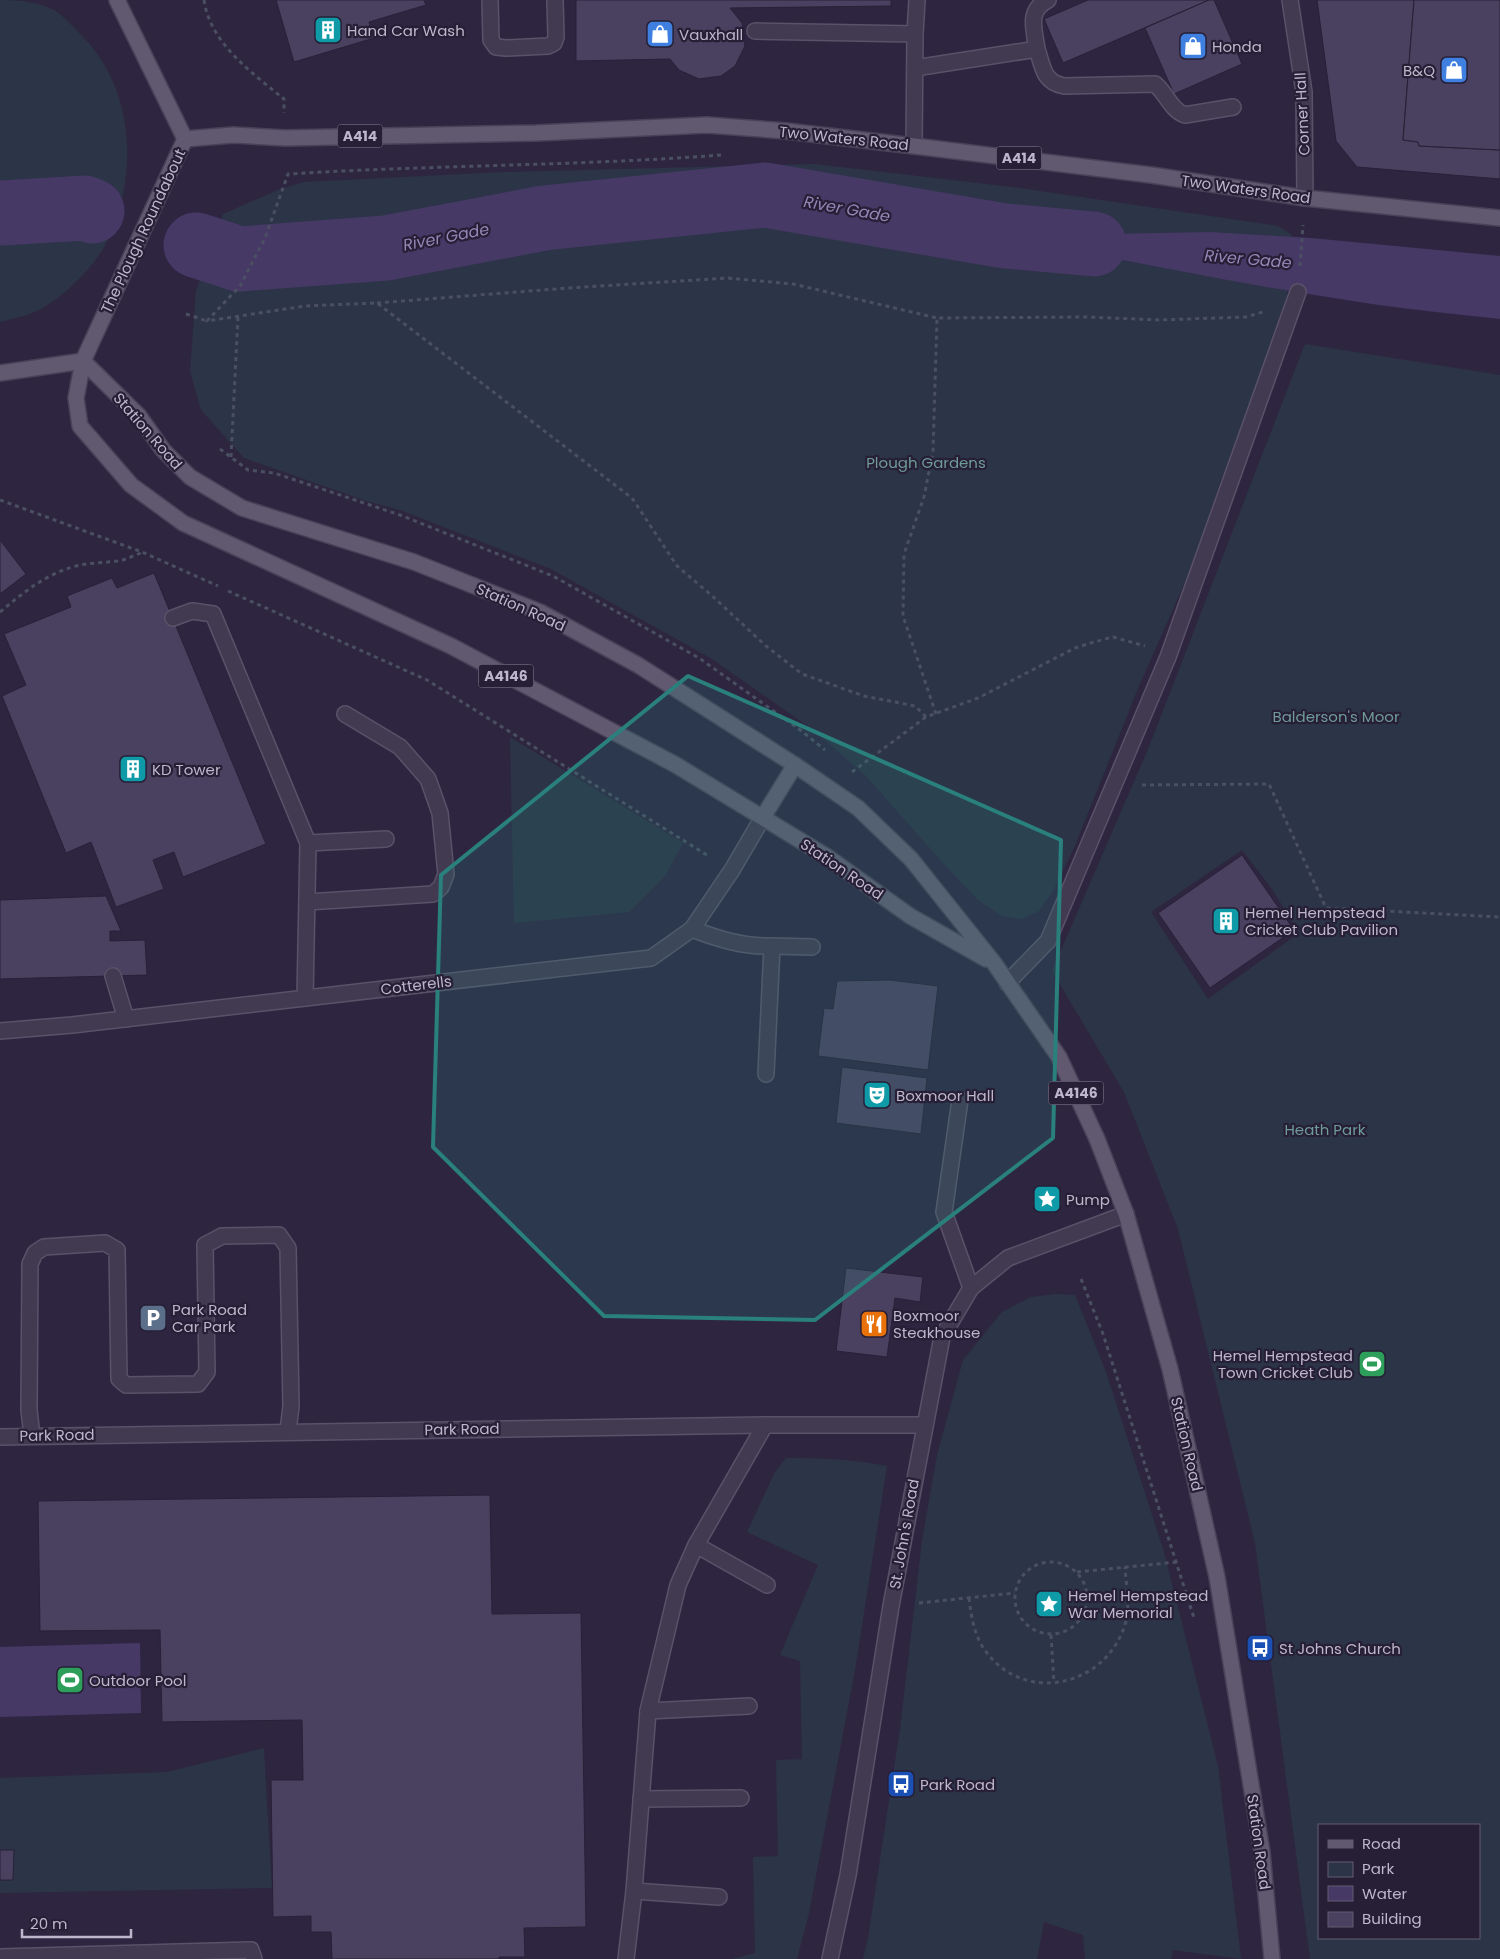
<svg xmlns="http://www.w3.org/2000/svg" width="1500" height="1959" viewBox="0 0 1500 1959" font-family="Poppins,sans-serif">
<rect width="100%" height="100%" fill="#2e2641"/>
<!-- green -->
<g fill="#2c3447" fill-rule="evenodd">
<path d="M0 0C19 0 46 2 61 15 69 22 76 30 83 37 133 89 138 168 111 233 99 262 72 289 46 306 32 315 16 318 0 322Z"/>
<path d="M815 164 1012 187 1278 226 1292 235 1287 296 1259 383 1220 483 1190 571 1139 686 1074 848 1053 891 1039 911 1021 919 1002 916 977 899 944 864 867 777 816 732 712 659 551 569 400 510 366 501 244 458 201 410 190 371 196 291 223 214 280 189 304 182 504 172Z"/>
<path d="M1305 344 1500 375V1959H1310L1255 1543 1178 1229 1124 1092 1052 971 1149 747ZM1242 850 1272 889 1299 933 1208 999 1151 912ZM1319 1825H1479V1938H1319Z"/>
<path d="M510 737 683 843 665 876 629 912 514 923Z"/>
<path d="M1055 1294 1075 1295 1106 1372 1164 1552 1218 1766 1241 1959 1173 1950 1171 1959H1085L1083 1935 1044 1922 1037 1959H863L868 1938 900 1729 922 1541 937 1455 963 1360 1002 1312 1031 1297Z"/>
<path d="M786 1458C820 1458 853 1459 887 1466L855 1670 809 1913 797 1959H732L755 1953 753 1857 778 1856 776 1760 802 1759 800 1661 780 1655 818 1565 747 1532 775 1472Z"/>
<path d="M264 1748 272 1888 0 1893V1778L167 1772Z"/>
</g>
<!-- water -->
<g fill="#463965">
<path d="M1210 232 1311 238 1500 256V319C1457 314 1414 310 1372 304 1249 286 1127 261 1005 236Z"/>
<path d="M140 1643 141 1713 0 1717V1647Z"/>
</g>
<g fill="none" stroke-linecap="round" stroke-linejoin="round">
<!-- river -->
<g stroke="#463965" stroke-width="65">
<path d="M0 213 85 208 92 211"/>
<path d="M196 245 239 259 386 248 544 218 765 195 1005 236 1094 244"/>
</g>
</g>
<!-- building -->
<g fill="#4a405f" stroke="#282138">
<path d="M276 0H424L426 5 369 22 374 38 294 62Z"/>
<path d="M576 0H891V6L730 8 742 23 745 46 735 66 721 76 699 79 679 70 670 59 576 61Z"/>
<path d="M1088 0H1209L1063 63 1044 19Z"/>
<path d="M1209 0H1214L1242 64 1174 94 1145 28Z"/>
<path d="M1317 0H1414L1403 140 1418 142 1419 146 1500 150V179L1357 167 1336 141Z"/>
<path d="M1414 0H1500V150L1419 146 1418 142 1403 140Z"/>
<path d="M0 540 26 574 0 594Z"/>
<path d="M154 573 266 844 183 877 174 852 153 860 164 889 116 907 91 842 66 853 2 696 26 685 4 634 71 607 67 596 112 578 117 588Z"/>
<path d="M1242 855 1294 930 1210 988 1158 913Z"/>
<path d="M106 896 121 931H110V941L145 940 147 975 0 979V900Z"/>
<path d="M890 980 938 986 928 1070 818 1056 824 1008 833 1009 837 981Z"/>
<path d="M842 1067 927 1078 921 1134 836 1123Z"/>
<path d="M846 1268 923 1277 920 1302 895 1298 887 1357 836 1351Z"/>
<path d="M490 1495 492 1614 581 1613 586 1927 524 1928 525 1957H499V1959H332L331 1932H311V1916L273 1917 271 1780H303L302 1720 162 1722 160 1630 40 1631 38 1501Z"/>
<path d="M0 1850H14L13 1880H0Z"/>
</g>
<g fill="none" stroke-linecap="round" stroke-linejoin="round">
<defs>
<g id="service">
<path d="M490 0 491 40 496 47 506 48 548 46 554 43 556 37 555 0"/>
<path d="M755 31 915 34"/>
<path d="M1037 49C1043 67 1043 82 1064 86L1155 84C1167 94 1170 109 1185 115L1233 107"/>
<path d="M915 68 1037 49C1034 29 1027 10 1048 0"/>
<path d="M914 146 915 34 917 0"/>
<path d="M173 618 192 611 213 614 308 843 305 998"/>
<path d="M308 843 386 839"/>
<path d="M307 902 433 894 441 887 446 874 440 813 428 779 400 747 345 714"/>
<path d="M692 929C718 939 744 947 772 946L766 1074"/>
<path d="M772 946 812 947"/>
<path d="M113 976 126 1019"/>
<path d="M1007 983 1048 941 1168 657 1298 292"/>
<path d="M960 1100 944 1212 971 1288"/>
<path d="M32 1436 29 1410 30 1264 35 1253 44 1247 105 1243 117 1250 119 1379 126 1385 198 1384 207 1372 205 1245 222 1236 279 1235 288 1248 291 1406 288 1431"/>
<path d="M696 1545 767 1585"/>
<path d="M648 1711 749 1706"/>
<path d="M641 1799 741 1798"/>
<path d="M634 1891 719 1897"/>
<path d="M0 1957 251 1950 254 1959"/>
<path d="M626 1959 634 1891 648 1711 678 1585 696 1545 765 1425"/>
</g>
<g id="minor">
<path d="M1290 0 1304 92 1305 198"/>
<path d="M0 1031 72 1025 651 958 692 929 732 870 763 817"/>
<path d="M0 1437 765 1425H924"/>
</g>
<path id="tertiary" d="M830 1959 848 1875 891 1606 942 1337 971 1288 1008 1258 1126 1214"/>
<g id="primary">
<path d="M117 0 185 139"/>
<path d="M185 139 83 361 76 398 80 426 131 485 183 523 451 646 676 765 829 858 910 916 986 959"/>
<path d="M185 139 233 135 285 138 536 133 707 125 786 131 914 146 1151 175 1305 198 1500 218"/>
<path d="M83 361 139 416 163 450 190 477 242 508 414 562 540 612 638 665 795 765 858 808 911 859 994 963 1059 1057 1097 1139 1126 1214 1170 1369 1217 1577 1262 1852 1272 1959"/>
<path d="M0 373 83 361"/>
<path d="M763 817 795 765"/>
</g>
</defs>
<!-- service casing -->
<use href="#service" stroke="#595268" stroke-width="18"/>
<!-- minor casing -->
<use href="#minor" stroke="#595268" stroke-width="18"/>
<!-- tertiary casing -->
<use href="#tertiary" stroke="#595268" stroke-width="18"/>
<!-- primary casing -->
<use href="#primary" stroke="#484157" stroke-width="18"/>
<!-- path -->
<g stroke="#4b4f62" stroke-width="3" stroke-dasharray="4 4" stroke-linecap="butt">
<path d="M204 0C210 43 252 73 284 99V113"/>
<path d="M721 155C577 166 433 165 288 174L265 238 240 286 207 321 305 306 377 303 632 498 677 566 710 594 766 646 802 674 864 696 915 706 926 717 978 698 1075 648 1094 642 1113 637 1145 646"/>
<path d="M1300 266 1303 225"/>
<path d="M377 303 568 288 727 278 793 284 937 318"/>
<path d="M186 314 207 321"/>
<path d="M220 449 248 470 274 473 400 515 553 576 699 658 799 729 825 750"/>
<path d="M231 457 238 317"/>
<path d="M0 500 142 552 218 586"/>
<path d="M228 591 427 680 710 857"/>
<path d="M0 612C24 592 46 574 76 566 92 562 109 563 123 560 129 558 135 555 141 553"/>
<path d="M936 714 903 616 904 554 924 497 933 451 937 318 1088 317 1159 320 1246 317 1263 312"/>
<path d="M852 772 926 717"/>
<path d="M1142 785 1269 784 1326 908 1500 917"/>
<path d="M1081 1279 1103 1334 1194 1618"/>
<circle cx="1051" cy="1598" r="36"/>
<path d="M1077 1572 1177 1562"/>
<path d="M969 1598C971 1616 974 1634 984 1649 1024 1707 1109 1686 1126 1621 1130 1604 1126 1584 1125 1567"/>
<path d="M919 1603 1015 1593"/>
<path d="M1051 1635 1054 1683"/>
</g>
<!-- service -->
<use href="#service" stroke="#413a51" stroke-width="15"/>
<!-- minor -->
<use href="#minor" stroke="#413a51" stroke-width="15"/>
<!-- tertiary -->
<use href="#tertiary" stroke="#413a51" stroke-width="15"/>
<!-- primary -->
<use href="#primary" stroke="#605970" stroke-width="15"/>
</g>
<!-- marked area -->
<path fill="#29807c" fill-opacity="0.2" stroke="#29807c" stroke-width="4" stroke-linejoin="round" d="M688 676 1061 840 1053 1138 815 1320 604 1316 433 1147 441 875Z"/>
<!-- icons -->
<defs>
<symbol id="building-square" viewBox="-11 -11 22 22"><rect x="-9" y="-9" width="18" height="18" rx="4" fill="#0f9aa8" stroke="#261f36"/><path d="M-4-6H4V6H1V3H-1V6H-4ZM-2.5-4.3h1.7v1.8h-1.7ZM.8-4.3h1.7v1.8H.8ZM-2.5-1h1.7V.8h-1.7ZM.8-1h1.7V.8H.8Z" fill="#fff"/></symbol>
<symbol id="shop-square" viewBox="-11 -11 22 22"><rect x="-9" y="-9" width="18" height="18" rx="4" fill="#3f7fe0" stroke="#261f36"/><path d="M-5-2.5h2.3a2.7 3.5 0 0 1 5.4 0H5L5.5 6h-11ZM-1.5-2.5h3a1.5 2.3 0 0 0-3 0Z" fill="#fff"/></symbol>
<symbol id="theatre-square" viewBox="-11 -11 22 22"><rect x="-9" y="-9" width="18" height="18" rx="4" fill="#0f9aa8" stroke="#261f36"/><path d="M-5-5.5Q0-4 5-5.5V0Q5 5 0 6Q-5 5-5 0ZM-3.3-2.5H-1v1.5H-3.3ZM1-2.5H3.3v1.5H1ZM-2.8 1Q0 5.5 2.8 1Z" fill="#fff"/></symbol>
<symbol id="sight-square" viewBox="-11 -11 22 22"><rect x="-9" y="-9" width="18" height="18" rx="4" fill="#0f9aa8" stroke="#261f36"/><path d="M0-6L1.8-2.2L6-1.7L2.9 1.2L3.7 5.4L0 3.3L-3.7 5.4L-2.9 1.2L-6-1.7L-1.8-2.2Z" fill="#fff"/></symbol>
<symbol id="parking-square" viewBox="-11 -11 22 22"><rect x="-9" y="-9" width="18" height="18" rx="4" fill="#5c6f8a" stroke="#261f36"/><path d="M-3.5-5.5H1a3.5 3.5 0 0 1 0 7H-1V5.5H-3.5ZM-1-3.4V-.6H.8a1.4 1.4 0 0 0 0-2.8Z" fill="#fff"/></symbol>
<symbol id="restaurant-square" viewBox="-11 -11 22 22"><rect x="-9" y="-9" width="18" height="18" rx="4" fill="#e8710a" stroke="#261f36"/><path d="M-5-6h1v4h1v-4h1v4h1v-4h1v5L-1.5 .5V6h-2V.5L-5-1ZM5-6V6H3V1.5H1.5Q1.5-4 5-6Z" fill="#fff"/></symbol>
<symbol id="stadium-square" viewBox="-11 -11 22 22"><rect x="-9" y="-9" width="18" height="18" rx="4" fill="#2e9e5b" stroke="#261f36"/><path d="M0-5a6.5 5 0 1 0 0 10a6.5 5 0 1 0 0-10ZM-3.5-1.8h7v3.6h-7Z" fill="#fff"/></symbol>
<symbol id="bus-square" viewBox="-11 -11 22 22"><rect x="-9" y="-9" width="18" height="18" rx="4" fill="#1a4fb4" stroke="#261f36"/><path d="M-5-6H5V4H4V6H2V4H-2V6H-4V4H-5ZM-3.5-4V0h7V-4ZM-3.5 1.2v1.5H-2V1.2ZM2 1.2v1.5H3.5V1.2Z" fill="#fff"/></symbol>
</defs>
<g fill-rule="evenodd">
<use href="#building-square" x="312" y="14" width="32" height="32"/>
<use href="#shop-square" x="644" y="18" width="32" height="32"/>
<use href="#shop-square" x="1177" y="30" width="32" height="32"/>
<use href="#shop-square" x="1438" y="54" width="32" height="32"/>
<use href="#building-square" x="117" y="753" width="32" height="32"/>
<use href="#building-square" x="1210" y="905" width="32" height="32"/>
<use href="#theatre-square" x="861" y="1079" width="32" height="32"/>
<use href="#sight-square" x="1031" y="1183" width="32" height="32"/>
<use href="#parking-square" x="137" y="1302" width="32" height="32"/>
<use href="#restaurant-square" x="858" y="1308" width="32" height="32"/>
<use href="#stadium-square" x="1356" y="1348" width="32" height="32"/>
<use href="#sight-square" x="1033" y="1588" width="32" height="32"/>
<use href="#bus-square" x="1244" y="1632" width="32" height="32"/>
<use href="#stadium-square" x="54" y="1664" width="32" height="32"/>
<use href="#bus-square" x="885" y="1768" width="32" height="32"/>
</g>
<g text-anchor="middle" dominant-baseline="central" stroke-width="4.5" stroke-linejoin="round" paint-order="stroke">
<!-- shield labels -->
<g fill="#261f36" stroke="#90899e" stroke-width="1">
<rect x="337.5" y="124.5" width="45" height="23" rx="4"/>
<rect x="996.5" y="146.5" width="45" height="23" rx="4"/>
<rect x="478.5" y="664.5" width="55" height="23" rx="4"/>
<rect x="1048.5" y="1081.5" width="55" height="23" rx="4"/>
</g>
<g font-size="14" font-weight="bold" fill="#beb7cb">
<text x="360" y="136">A414</text>
<text x="1019" y="158">A414</text>
<text x="506" y="676">A4146</text>
<text x="1076" y="1093">A4146</text>
</g>
<!-- poi labels -->
<g font-size="15" fill="#beb7cb" stroke="#261f36" text-anchor="start">
<text x="347" y="30">Hand Car Wash</text>
<text x="679" y="34">Vauxhall</text>
<text x="1212" y="46">Honda</text>
<text x="1435" y="70" text-anchor="end">B&amp;Q</text>
<text x="152" y="769">KD Tower</text>
<text x="1245" y="912">Hemel Hempstead<tspan x="1245" dy="17">Cricket Club Pavilion</tspan></text>
<text x="896" y="1095">Boxmoor Hall</text>
<text x="1066" y="1199">Pump</text>
<text x="172" y="1309">Park Road<tspan x="172" dy="17">Car Park</tspan></text>
<text x="893" y="1315">Boxmoor<tspan x="893" dy="17">Steakhouse</tspan></text>
<text x="1353" y="1355" text-anchor="end">Hemel Hempstead<tspan x="1353" dy="17">Town Cricket Club</tspan></text>
<text x="1068" y="1595">Hemel Hempstead<tspan x="1068" dy="17">War Memorial</tspan></text>
<text x="1279" y="1648">St Johns Church</text>
<text x="89" y="1680">Outdoor Pool</text>
<text x="920" y="1784">Park Road</text>
</g>
<!-- street labels -->
<g font-size="15" fill="#beb7cb" stroke="#261f36">
<text transform="translate(1302 114) rotate(-93)">Corner Hall</text>
<text transform="translate(844 138) rotate(6)">Two Waters Road</text>
<text transform="translate(1246 189) rotate(8)">Two Waters Road</text>
<text transform="translate(143 231) rotate(-65)">The Plough Roundabout</text>
<text transform="translate(148 431) rotate(49)">Station Road</text>
<text transform="translate(521 607) rotate(24)">Station Road</text>
<text transform="translate(842 869) rotate(34)">Station Road</text>
<text transform="translate(416 985) rotate(-7)">Cotterells</text>
<text transform="translate(462 1429) rotate(-1)">Park Road</text>
<text transform="translate(57 1435) rotate(-1)">Park Road</text>
<text transform="translate(1187 1444) rotate(77)">Station Road</text>
<text transform="translate(904 1534) rotate(-80)">St. John's Road</text>
<text transform="translate(1259 1842) rotate(82)">Station Road</text>
</g>
<!-- park labels -->
<g font-size="15" fill="#6f9b99" stroke="#261f36">
<text x="926" y="462">Plough Gardens</text>
<text x="1336" y="716">Balderson's Moor</text>
<text x="1325" y="1129">Heath Park</text>
</g>
<!-- water labels -->
<g font-size="16" font-style="italic" fill="#9486b6" stroke="#261f36">
<text transform="translate(847 209) rotate(10)">River Gade</text>
<text transform="translate(446 237) rotate(-11)">River Gade</text>
<text transform="translate(1248 259) rotate(5)">River Gade</text>
</g>
</g>
<!-- legend -->
<rect x="1318" y="1824" width="162" height="115" fill="#261f36" stroke="#635c72"/>
<rect x="1328" y="1840" width="25" height="8" fill="#605970" stroke="#635c72"/>
<text x="1362" y="1849" font-size="15" fill="#beb7cb">Road</text>
<rect x="1328" y="1862" width="25" height="15" fill="#2c3447" stroke="#635c72"/>
<text x="1362" y="1874" font-size="15" fill="#beb7cb">Park</text>
<rect x="1328" y="1886" width="25" height="15" fill="#463965" stroke="#635c72"/>
<text x="1362" y="1899" font-size="15" fill="#beb7cb">Water</text>
<rect x="1328" y="1912" width="25" height="15" fill="#4a405f" stroke="#635c72"/>
<text x="1362" y="1924" font-size="15" fill="#beb7cb">Building</text>
<!-- scale -->
<path d="M22 1929v8h109v-8" fill="none" stroke="#beb7cb" stroke-width="2.5"/>
<text x="30" y="1929" font-size="15" fill="#beb7cb" stroke="#261f36" stroke-width="4" paint-order="stroke">20 m</text>
</svg>
